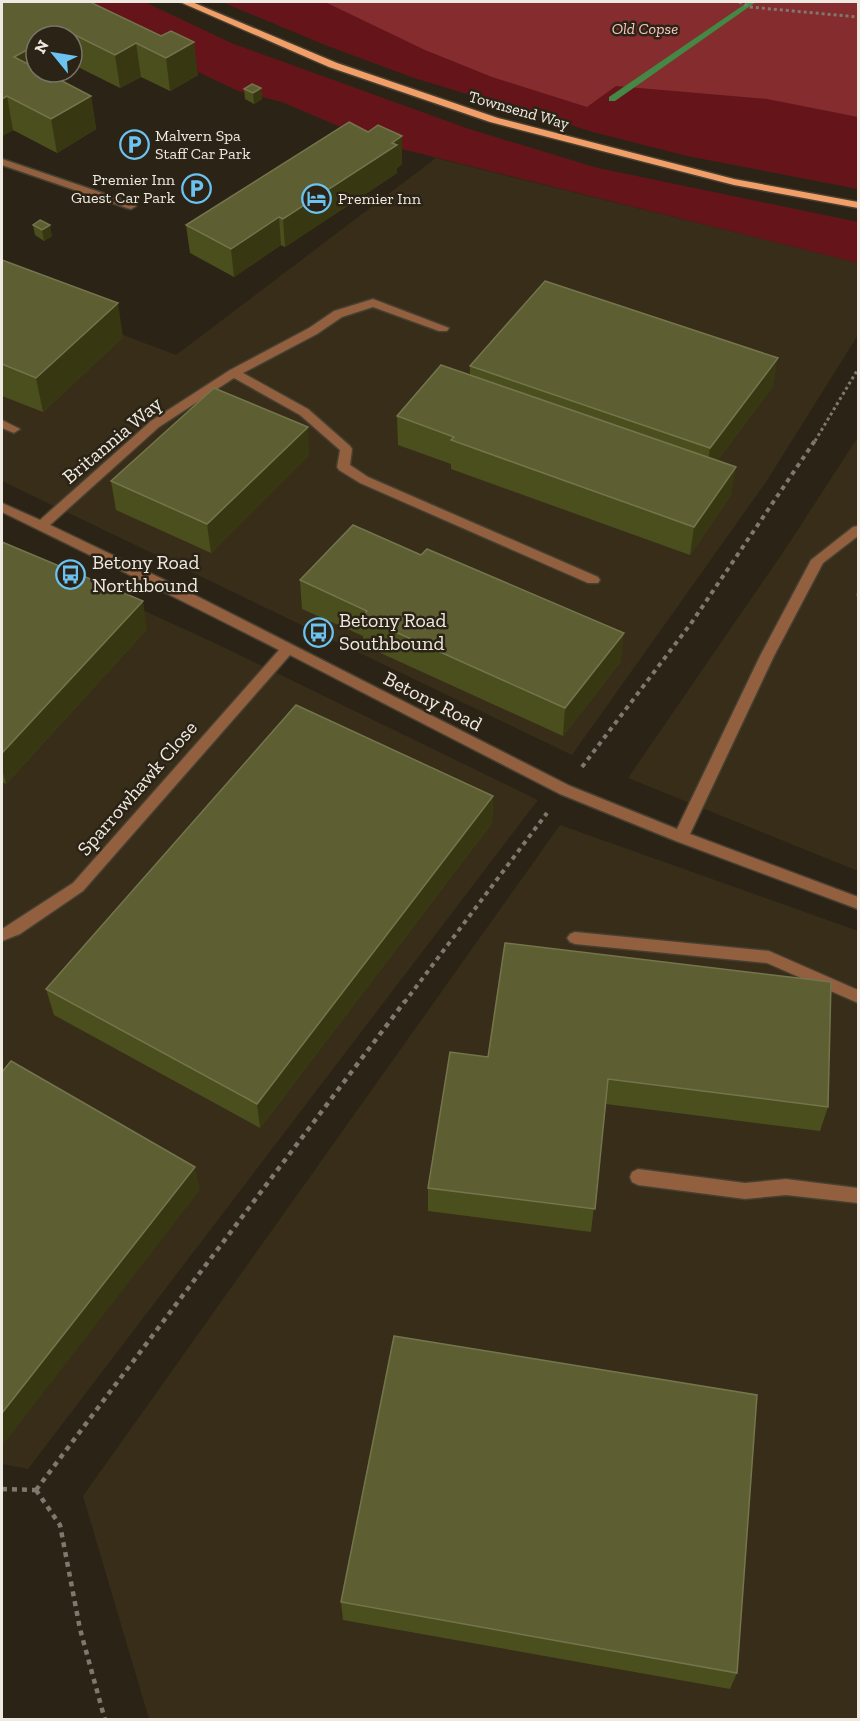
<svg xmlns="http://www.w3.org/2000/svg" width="860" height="1721" viewBox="0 0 860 1721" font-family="'Zilla Slab',serif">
<rect width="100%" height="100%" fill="#2b2416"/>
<!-- built -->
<g fill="#372d19">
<path d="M436 158 858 263V335L766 482 572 755 2 481V289L176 355Z"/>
<path d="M858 437V871L628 778 786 548Z"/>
<path d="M2 545 223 647 538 800 28 1469 2 1464Z"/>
<path d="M560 825 858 931V1719H149L83 1496Z"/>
</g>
<!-- green -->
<g fill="#65151a">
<path d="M27 2H145L231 43 469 129 598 168 858 222V263L378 143 282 102 238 91 175 61Z"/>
<path d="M222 2H858V189L687 156 593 132 414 78 325 45Z"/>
</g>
<!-- forest -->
<path fill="#842c2e" d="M325 2H858V117L767 99 616 86 587 107 492 77 425 50Z"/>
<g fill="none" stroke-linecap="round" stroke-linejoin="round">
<!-- stream -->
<path fill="#458845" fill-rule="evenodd" d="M748 2H756L615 101H609V97Z"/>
<defs>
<g id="minor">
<path d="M2 159 135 204 136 206 131 209 127 208 2 165Z"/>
<path d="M373 299 449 328 447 331H439L373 307 342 317 317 334 243 373 308 409 350 446 352 449 350 465 368 477 598 577 600 580 598 583H588L360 483 339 470 337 467 340 450 300 415 234 378 159 427 50 525 173 584 570 786 677 829 760 656 811 560 853 527 858 526V536L823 563 774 656 690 834 858 897V909L676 841 560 794 290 655 83 891 20 934 2 941V929L73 883 279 650C187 603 94 557 2 512V503L40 520 151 421 230 370 309 328 334 311Z"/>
<path d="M2 420 20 429 14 433 2 428Z"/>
<path d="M575 932 769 951 858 990V1003L767 963 575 944 570 942 567 938 570 934Z"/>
<path d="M638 1169 745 1183 786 1179 858 1188V1203L786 1195 745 1199 638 1185 632 1182 630 1177 632 1172Z"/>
</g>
<path id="major" d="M180 2H192L337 63 498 118 734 179 858 202V208L734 185 490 122 329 67Z"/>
</defs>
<!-- minor casing -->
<use href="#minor" stroke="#464032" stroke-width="3"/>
<!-- major casing -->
<use href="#major" stroke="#464032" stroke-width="3"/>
<!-- path-far2 -->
<g stroke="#7f796d" stroke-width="3" stroke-dasharray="3 3" stroke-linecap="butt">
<path d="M739 2 750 7 858 17"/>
<path d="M815 441 858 369"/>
</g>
<!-- path-far1 -->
<g stroke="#7f796d" stroke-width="4" stroke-dasharray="4.5 4.5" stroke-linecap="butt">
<path d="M582 767 692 622 816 439"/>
<path d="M404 1003 547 813"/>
</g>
<!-- path -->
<g stroke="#7f796d" stroke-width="4.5" stroke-dasharray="5 5" stroke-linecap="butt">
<path d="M2 1489 36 1490"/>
<path d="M36 1490 405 1001"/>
<path d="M36 1490 60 1525 80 1629 105 1720"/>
</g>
<!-- minor -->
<use href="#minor" fill="#925f3f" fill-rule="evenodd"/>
<!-- major -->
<use href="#major" fill="#f29e68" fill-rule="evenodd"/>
</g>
<!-- wall -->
<g fill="#4b4f1d">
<path d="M2 2H90L198 75 170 91 141 77 120 88 72 64V36H36V72H54L50 74 91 96 96 129 57 153 13 130 2 136Z"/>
<path d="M261 88 262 99 254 104 245 99 244 89Z"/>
<path d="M368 132 402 136V164L397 168V173L285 247 281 245 234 277 190 253 186 225Z"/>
<path d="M33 225 52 236 44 241 35 235Z"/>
<path d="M2 260 123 337 43 412 2 396Z"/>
<path d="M470 366 773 386 718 460 731 495 690 555 451 469V464L398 445 397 416 470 375Z"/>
<path d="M309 455 211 553 116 510 111 481Z"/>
<path d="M2 542 147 629 6 784 2 782Z"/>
<path d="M421 555 621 661 563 736 363 645V636L302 609 300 580Z"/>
<path d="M858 586V597L856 596Z"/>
<path d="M493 796 492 823 260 1128 54 1015 46 989Z"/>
<path d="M450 1052 828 1107 820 1131 606 1104 591 1232 428 1211V1188Z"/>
<path d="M341 1602 737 1673 730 1689 343 1620Z"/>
</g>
<!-- shaded-wall -->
<g fill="#373711">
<path d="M65 30 66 36H53Z"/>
<path d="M194 42 198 75 170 91 166 58Z"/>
<path d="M136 43 141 77 120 88 115 55Z"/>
<path d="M36 45V72H54L20 90 14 57Z"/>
<path d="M261 88 262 99 254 104 253 93Z"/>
<path d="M7 96 13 130 2 136V99Z"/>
<path d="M91 96 96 129 57 153 51 119Z"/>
<path d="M402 136V164L397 168V173L285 247 283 219Z"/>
<path d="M279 217 281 245 234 277 231 249Z"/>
<path d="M50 225 52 236 44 241 42 230Z"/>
<path d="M118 303 123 337 43 412 36 378Z"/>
<path d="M778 358 773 386 706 476 710 448Z"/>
<path d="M308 427 309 455 211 553 207 524Z"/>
<path d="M736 467 731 495 690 555 694 527Z"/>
<path d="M143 601 147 629 6 784 2 768V753Z"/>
<path d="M624 633 621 661 563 736 565 708Z"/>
<path d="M493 796 492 823 260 1128 257 1104Z"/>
<path d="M195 1167 200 1190 2 1446V1413Z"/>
</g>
<!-- building -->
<g fill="#5d5f32" stroke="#74754d" stroke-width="1.5">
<path d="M2 2H90L161 36 171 31 194 42 166 58 136 43 115 55 65 30 53 36H36V45L14 57 36 68V72H45L91 96 51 119 7 96 2 99Z"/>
<path d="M252 84 261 88 253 93 244 89Z"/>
<path d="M349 122 368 132 378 125 402 136 392 143 397 145 283 219 279 217 231 249 186 225Z"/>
<path d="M40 220 50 225 42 230 33 225Z"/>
<path d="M2 260 118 303 36 378 2 364Z"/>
<path d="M545 281 778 358 710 448 470 366Z"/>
<path d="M441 365 736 467 694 527 451 440 454 437 397 416Z"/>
<path d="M214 388 308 427 207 524 111 481Z"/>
<path d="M353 525 421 555 427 549 624 633 565 708 362 617 367 611 300 580Z"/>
<path d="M2 542 143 601 2 753Z"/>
<path d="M296 705 493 796 257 1104 46 989Z"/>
<path d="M505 943 831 982 828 1107 608 1079 595 1209 428 1188 450 1052 488 1057Z"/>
<path d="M11 1061 195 1167 2 1413V1072Z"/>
<path d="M394 1336 757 1395 737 1673 341 1602Z"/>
</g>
<!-- icons -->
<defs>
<symbol id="parking-ring" viewBox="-11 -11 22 22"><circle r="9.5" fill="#2b2416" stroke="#6cc3f2" stroke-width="1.5"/><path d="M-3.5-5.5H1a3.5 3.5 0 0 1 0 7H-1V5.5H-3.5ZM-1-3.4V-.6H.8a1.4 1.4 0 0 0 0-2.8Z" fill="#6cc3f2"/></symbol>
<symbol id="hotel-ring" viewBox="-11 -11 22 22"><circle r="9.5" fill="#2b2416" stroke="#6cc3f2" stroke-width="1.5"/><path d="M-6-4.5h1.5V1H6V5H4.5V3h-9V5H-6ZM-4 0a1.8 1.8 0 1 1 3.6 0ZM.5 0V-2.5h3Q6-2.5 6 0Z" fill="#6cc3f2"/></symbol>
<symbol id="bus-ring" viewBox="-11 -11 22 22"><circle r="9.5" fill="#2b2416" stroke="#6cc3f2" stroke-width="1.5"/><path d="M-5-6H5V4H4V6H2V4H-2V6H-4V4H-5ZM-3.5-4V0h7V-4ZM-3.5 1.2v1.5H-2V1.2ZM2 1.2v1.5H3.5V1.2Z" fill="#6cc3f2"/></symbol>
</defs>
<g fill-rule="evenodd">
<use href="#parking-ring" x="118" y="128" width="33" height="33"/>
<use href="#parking-ring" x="180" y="172" width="33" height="33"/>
<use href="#hotel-ring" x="300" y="182" width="33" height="33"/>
<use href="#bus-ring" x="54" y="558" width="33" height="33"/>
<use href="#bus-ring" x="302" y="616" width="33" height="33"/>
</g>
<g text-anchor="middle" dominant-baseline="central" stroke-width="5" stroke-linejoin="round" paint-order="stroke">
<!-- far-park labels -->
<g font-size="16" font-style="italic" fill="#f9c4c1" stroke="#2b2416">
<text x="645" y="28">Old Copse</text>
</g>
<!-- far-street labels -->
<g font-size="16" fill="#efeae1" stroke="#2b2416">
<text transform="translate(519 110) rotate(16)">Townsend Way</text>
</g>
<!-- far-poi labels -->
<g font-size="16" fill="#efeae1" stroke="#2b2416" text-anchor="start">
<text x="155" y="135">Malvern Spa<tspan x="155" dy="18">Staff Car Park</tspan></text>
<text x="175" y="179" text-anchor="end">Premier Inn<tspan x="175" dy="18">Guest Car Park</tspan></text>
<text x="338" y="198">Premier Inn</text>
</g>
<!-- street labels -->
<g font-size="20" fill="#efeae1" stroke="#2b2416">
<text transform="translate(112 440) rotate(-40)">Britannia Way</text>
<text transform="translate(433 701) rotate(27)">Betony Road</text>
<text transform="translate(137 788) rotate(-49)">Sparrowhawk Close</text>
</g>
<!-- poi labels -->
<g font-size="20" fill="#efeae1" stroke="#2b2416" text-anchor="start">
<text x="92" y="562">Betony Road<tspan x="92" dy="23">Northbound</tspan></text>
<text x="339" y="620">Betony Road<tspan x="339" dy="23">Southbound</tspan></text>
</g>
</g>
<!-- border -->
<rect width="860" height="1721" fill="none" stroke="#efeae1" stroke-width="6"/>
<!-- north arrow -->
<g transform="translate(54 54) rotate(300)"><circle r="28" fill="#2b2416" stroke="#797367" stroke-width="1.5"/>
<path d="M0-4.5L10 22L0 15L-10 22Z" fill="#6cc3f2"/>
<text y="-9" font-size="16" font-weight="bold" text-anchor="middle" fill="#efeae1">N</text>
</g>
</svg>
